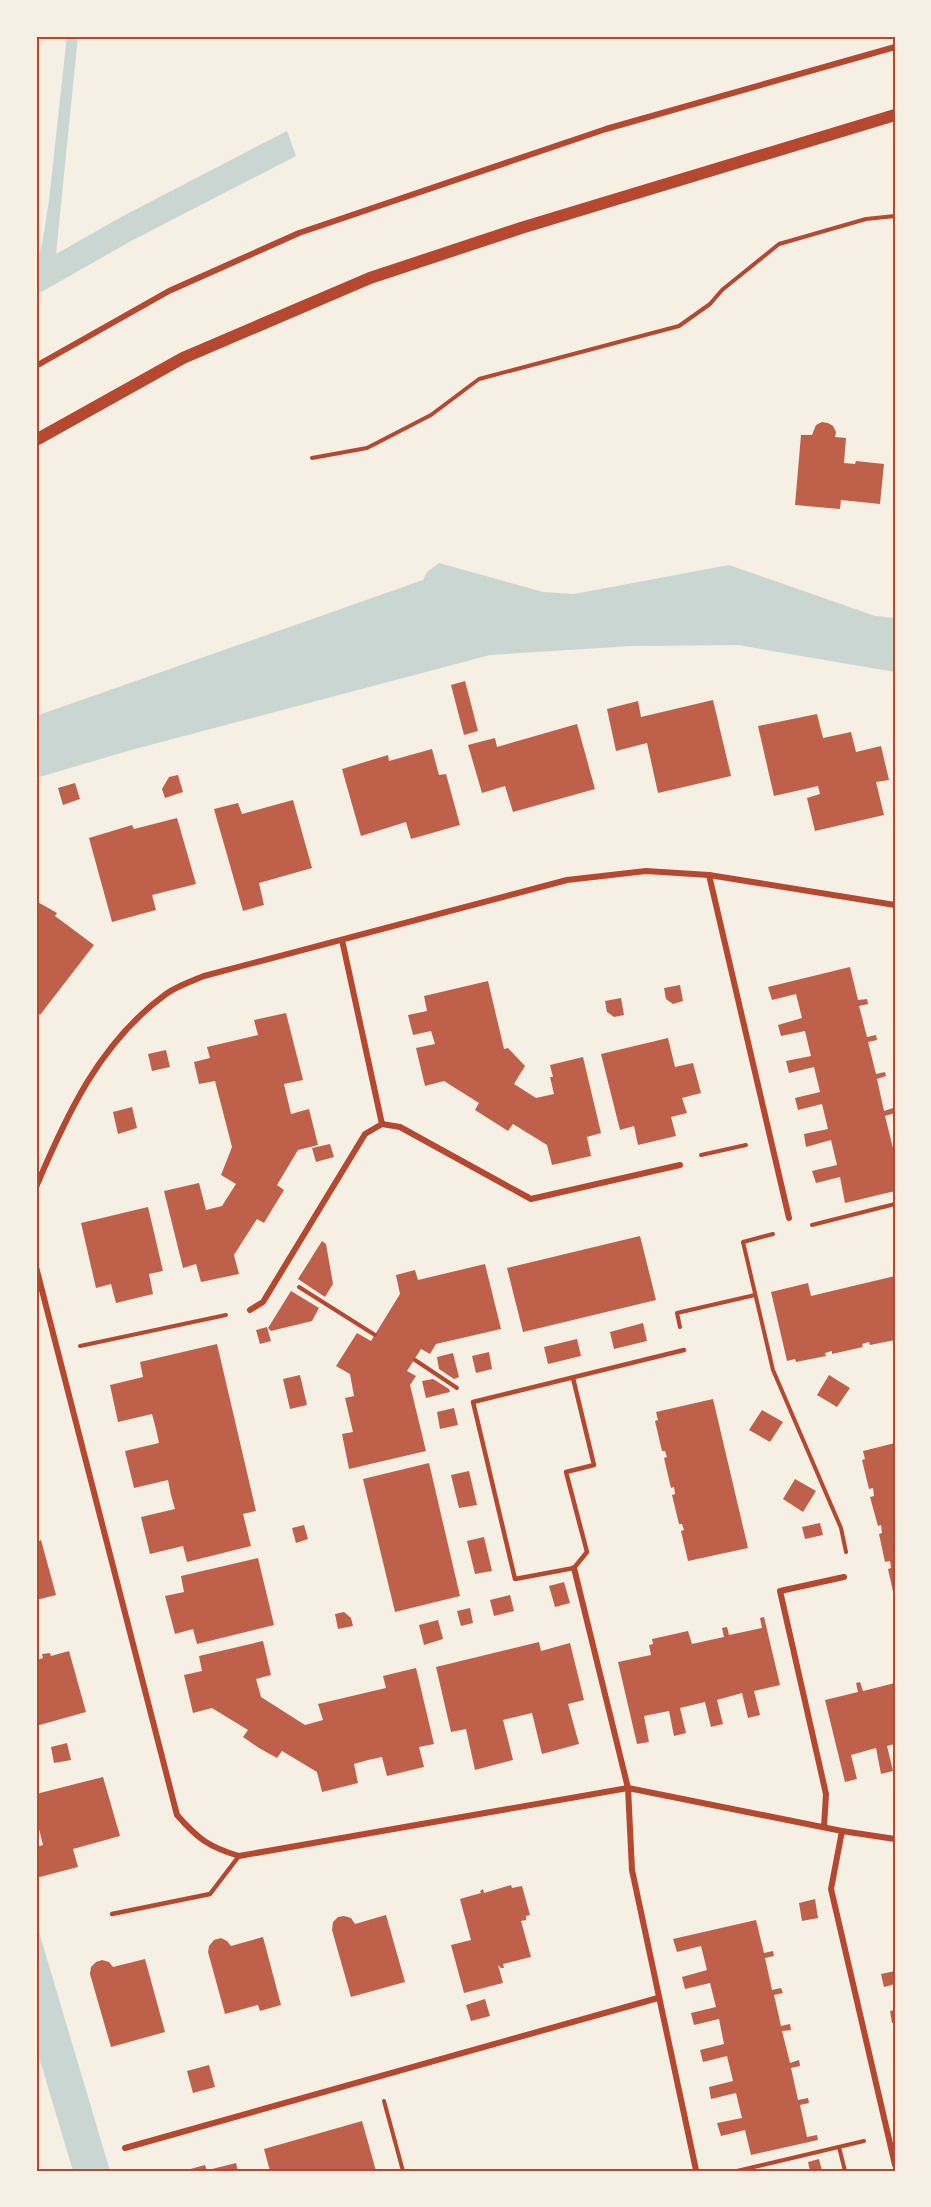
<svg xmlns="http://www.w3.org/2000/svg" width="931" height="2207" viewBox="0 0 931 2207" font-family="'Varela Round',sans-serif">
<rect width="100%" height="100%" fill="#f6efe4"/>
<!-- water -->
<g fill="#c9d6d2">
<path d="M67 36H78L56 254 123 216 287 131 296 156 131 241 36 295V266L42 245 49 200Z"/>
<path d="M439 563 543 592 574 594 729 565 875 616 895 618V672L738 645 632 646 490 655 131 750 36 778V716L423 580 427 572Z"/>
<path d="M36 1929 39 1932 110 2171H73L36 2047Z"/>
</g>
<!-- building -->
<g fill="#bf614a">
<path d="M822 422 828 423 833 426 836 432 835 437 846 438 844 463 855 464 856 461 884 464 880 504 841 500 840 509 795 505 801 435H812L816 425Z"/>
<path d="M465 681 478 731 464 735 451 685Z"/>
<path d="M713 700 731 776 658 793 647 743 616 751 607 709 638 701 641 717Z"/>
<path d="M817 714 823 738 851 732 856 752 881 746 889 780 876 782 884 815 815 831 807 798 820 794 818 786 774 796 758 726Z"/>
<path d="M577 724 595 789 513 812 505 786 482 793 468 745 495 738 497 747Z"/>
<path d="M432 749 439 775 446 774 460 825 411 839 406 822 361 836 342 769 388 755 389 761Z"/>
<path d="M178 775 183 792 165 798 162 789 169 777Z"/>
<path d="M75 783 80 799 63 805 58 788Z"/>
<path d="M293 800 312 868 259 883 264 905 243 911 214 809 238 803 242 814Z"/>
<path d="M177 818 196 884 152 895 156 910 112 922 89 838 132 825 134 829Z"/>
<path d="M36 901 57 913 55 916 94 945 40 1015 36 1011Z"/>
<path d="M850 967 858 1000 867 999 868 1004 859 1006 867 1037 876 1035 877 1040 868 1042 876 1074 885 1072 886 1076 877 1079 884 1111 893 1108 895 1113 885 1116 893 1148 895 1147V1191L845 1203 840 1177 816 1183 812 1171 837 1165 831 1140 806 1147 804 1134 828 1129 822 1104 798 1110 795 1098 820 1092 814 1067 789 1073 786 1061 811 1056 805 1031 781 1036 778 1025 802 1018 796 994 772 1000 768 987Z"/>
<path d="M488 981 504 1049 508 1048 525 1066 514 1084 536 1098 554 1094 550 1077H553L550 1065 583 1057 601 1133 587 1137 591 1156 552 1165 547 1145 513 1124 508 1131 475 1110 479 1103 444 1081 425 1086 416 1048 435 1044 431 1031 413 1035 408 1015 427 1011 424 996Z"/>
<path d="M680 985 683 1001 673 1004 666 999 664 988Z"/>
<path d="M621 998 624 1015 614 1017 607 1012 605 1001Z"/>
<path d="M286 1013 303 1080 284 1084 291 1114 309 1109 318 1145 298 1150 277 1185 284 1190 273 1208 264 1223 257 1219 234 1255 239 1274 201 1282 196 1264 183 1268 164 1191 199 1183 206 1210 222 1206 236 1184 221 1175 232 1147 215 1081 199 1084 194 1062 210 1058 207 1047 258 1035 254 1020Z"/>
<path d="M668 1038 675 1067 693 1063 701 1093 682 1098 687 1113 671 1117 676 1136 638 1145 634 1126 620 1130 601 1054Z"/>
<path d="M166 1050 170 1067 152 1071 148 1054Z"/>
<path d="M132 1107 137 1128 118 1134 113 1112Z"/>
<path d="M330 1144 334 1157 316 1162 312 1148Z"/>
<path d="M148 1207 163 1271 149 1274 153 1294 116 1303 111 1284 96 1288 81 1223Z"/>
<path d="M640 1236 656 1300 523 1332 507 1268Z"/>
<path d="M322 1241 326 1244 333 1284 325 1297 298 1279Z"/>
<path d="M485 1264 501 1329 436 1344 430 1354 421 1349 407 1371 416 1376 410 1385 426 1451 349 1469 342 1434 353 1432 345 1398 354 1396 350 1374 336 1366 357 1333 371 1341 400 1294 396 1275 415 1270 418 1280Z"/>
<path d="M895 1276V1340L870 1345 869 1342 862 1344 863 1347 832 1354V1351L825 1353 826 1356 796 1362 795 1359 787 1361 771 1292 808 1283 811 1296Z"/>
<path d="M291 1291 319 1308 312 1321 271 1331 268 1328Z"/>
<path d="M643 1323 647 1341 614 1349 610 1332Z"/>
<path d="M267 1327 271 1341 260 1344 256 1330Z"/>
<path d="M577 1339 581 1356 548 1364 544 1347Z"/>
<path d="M217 1344 256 1511 243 1514 251 1546 187 1562 183 1546 150 1554 141 1517 175 1509 171 1495 168 1480 134 1488 125 1451 159 1443 156 1429 152 1414 118 1422 110 1385 143 1377 140 1362Z"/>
<path d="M489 1352 492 1369 476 1373 472 1356Z"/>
<path d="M453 1353 459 1377 454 1379 439 1369 437 1357Z"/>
<path d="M300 1375 307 1405 290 1409 283 1379Z"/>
<path d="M829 1375 850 1388 837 1407 817 1395Z"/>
<path d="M433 1379 449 1389 450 1392 426 1398 422 1381Z"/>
<path d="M713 1399 748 1548 688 1561 681 1531 684 1530 682 1524H679L672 1495 675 1494 674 1487 671 1488 664 1458 667 1457 665 1451H662L655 1421 658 1420 656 1412Z"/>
<path d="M454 1408 458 1425 440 1429 437 1412Z"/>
<path d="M762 1410 783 1422 770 1442 749 1430Z"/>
<path d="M895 1443V1596H894L888 1569 891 1568 890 1561 885 1562 879 1534 882 1533 881 1525 878 1526 870 1497 874 1496 873 1488 869 1489 862 1460 865 1459 863 1451Z"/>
<path d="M429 1463 460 1596 395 1612 363 1479Z"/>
<path d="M469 1471 477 1505 459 1508 451 1475Z"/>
<path d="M795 1479 816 1491 803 1512 783 1499Z"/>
<path d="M820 1523 823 1535 805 1539 802 1527Z"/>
<path d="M304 1525 308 1539 296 1543 292 1528Z"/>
<path d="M484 1537 492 1571 475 1574 467 1541Z"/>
<path d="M41 1540 56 1595 36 1600V1542Z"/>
<path d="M258 1558 274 1625 197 1644 193 1629 175 1634 165 1596 184 1592 181 1576Z"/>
<path d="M564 1582 570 1603 555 1607 549 1586Z"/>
<path d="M510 1595 514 1611 494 1616 490 1600Z"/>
<path d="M470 1608 473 1623 461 1626 457 1611Z"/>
<path d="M344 1612 351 1618 353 1626 338 1629 335 1614Z"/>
<path d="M764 1617 780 1685 754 1691 760 1715 748 1718 742 1693 717 1700 723 1724 711 1727 705 1702 680 1708 686 1733 674 1736 669 1711 644 1716 649 1742 637 1744 618 1662 651 1655 649 1645 653 1644 652 1639 688 1631 692 1644 724 1637 722 1628 727 1627 729 1635 762 1628 760 1618Z"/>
<path d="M438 1620 443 1639 424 1645 419 1625Z"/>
<path d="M263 1641 271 1675 256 1679 261 1697 305 1725 323 1720 318 1704 386 1688 383 1676 416 1668 434 1744 419 1747 424 1767 387 1776 382 1757 368 1760 354 1764 358 1783 322 1792 317 1772 282 1751 277 1758 259 1748 243 1737 248 1730 212 1708 193 1713 184 1675 202 1671 199 1656Z"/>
<path d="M539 1642 541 1651 570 1643 584 1700 568 1704 579 1744 542 1754 532 1713 503 1720 513 1760 475 1770 466 1729 451 1732 436 1667Z"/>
<path d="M69 1651 86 1712 36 1726V1660L43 1658 42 1654 50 1653 51 1656Z"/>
<path d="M860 1682 863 1691 895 1683V1744L887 1746 893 1771 881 1774 876 1748 851 1755 857 1779 845 1782 825 1700 858 1692 856 1683Z"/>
<path d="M67 1743 71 1760 54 1763 51 1747Z"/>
<path d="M103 1777 120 1836 73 1849 78 1867 36 1878V1847L43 1845 36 1817V1794Z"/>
<path d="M511 1885 512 1888 522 1886 530 1915 526 1916V1920L521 1921 531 1957 503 1964 504 1968H501L498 1965 503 1983 464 1993 451 1945 471 1940 460 1899 481 1893 480 1891 483 1889 484 1893Z"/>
<path d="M815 1899 818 1918 802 1921 799 1903Z"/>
<path d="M386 1915 405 1982 351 1997 332 1930 333 1922 338 1917 344 1916 351 1918 355 1924Z"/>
<path d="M756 1920 764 1953 773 1951 774 1956 765 1958 772 1990 781 1988 783 1993 774 1995 781 2026 790 2024 791 2030 782 2031 790 2063 799 2060 800 2066 791 2068 798 2100 808 2098 809 2103 800 2105 807 2137 817 2135 818 2140 751 2155 745 2130 721 2136 717 2123 742 2118 736 2093 711 2099 709 2087 733 2081 727 2056 703 2062 700 2050 724 2044 719 2019 694 2025 691 2013 716 2007 710 1983 685 1989 682 1977 707 1970 701 1946 677 1952 673 1939Z"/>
<path d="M263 1937 281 2005 260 2011 258 2005 225 2014 208 1952 209 1946 214 1940 221 1938 227 1941 231 1946Z"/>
<path d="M145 1959 165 2032 111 2047 90 1974 91 1967 96 1962 102 1960 109 1962 113 1967Z"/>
<path d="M895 1971V1984L884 1987 881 1974Z"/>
<path d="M485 1999 490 2016 471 2021 466 2005Z"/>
<path d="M895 2010V2023H892L890 2011Z"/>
<path d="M209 2065 215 2087 193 2093 187 2071Z"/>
<path d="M362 2121 376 2171H270L264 2149Z"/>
<path d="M819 2159 822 2171H810L808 2162Z"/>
<path d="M236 2163 238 2171H208V2170Z"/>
<path d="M205 2165 207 2171H187V2170Z"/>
</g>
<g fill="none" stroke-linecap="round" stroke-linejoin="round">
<!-- path -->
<g stroke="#b5482f" stroke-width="4">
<path d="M312 458 367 448 431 415 479 379 679 326 710 304 722 290 779 244 866 219 895 216"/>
<path d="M701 1155 746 1145"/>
<path d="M812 1225 895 1204"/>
<path d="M773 1234 743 1242 773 1370 841 1528 846 1552"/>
<path d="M299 1287 375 1335"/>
<path d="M680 1327 677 1313 755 1295"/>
<path d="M80 1346 226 1315"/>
<path d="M415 1360 457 1388"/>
<path d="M384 2101 403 2171"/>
<path d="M839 2147 845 2171"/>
<path d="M737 2171 864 2141"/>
</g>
<!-- service -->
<g stroke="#b5482f" stroke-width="4.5">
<path d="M573 1378 594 1465 566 1472 587 1552 574 1568 515 1579 473 1402 684 1350"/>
<path d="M112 1914 210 1894 239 1856"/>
</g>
<!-- minor -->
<g stroke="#b5482f" stroke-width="6">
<path d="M36 366 169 291 299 233 606 129 895 47"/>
<path d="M709 875 789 1218"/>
<path d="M382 1124 400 1127 531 1199 680 1165"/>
<path d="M36 1187C67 1114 100 1042 166 994 177 986 192 981 204 976L567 880 646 871 709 875 895 905"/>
<path d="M36 1267 177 1815C198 1839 209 1847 239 1856L628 1788 842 1831 895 1839"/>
<path d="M250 1310 263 1302 365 1134 382 1124 342 940"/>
<path d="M574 1568 628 1788 632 1870 696 2170"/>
<path d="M824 1827 826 1794 780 1591 844 1577"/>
<path d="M842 1831 831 1889 895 2165"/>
<path d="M125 2148 658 1998"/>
</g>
<!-- secondary -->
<path stroke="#b5482f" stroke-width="12" d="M36 440 183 358 370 278 521 228 895 115"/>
</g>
<!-- border -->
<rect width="931" height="2207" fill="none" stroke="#f6efe4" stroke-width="75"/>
<rect x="38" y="38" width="856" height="2132" fill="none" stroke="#b5482f" stroke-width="2"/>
</svg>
